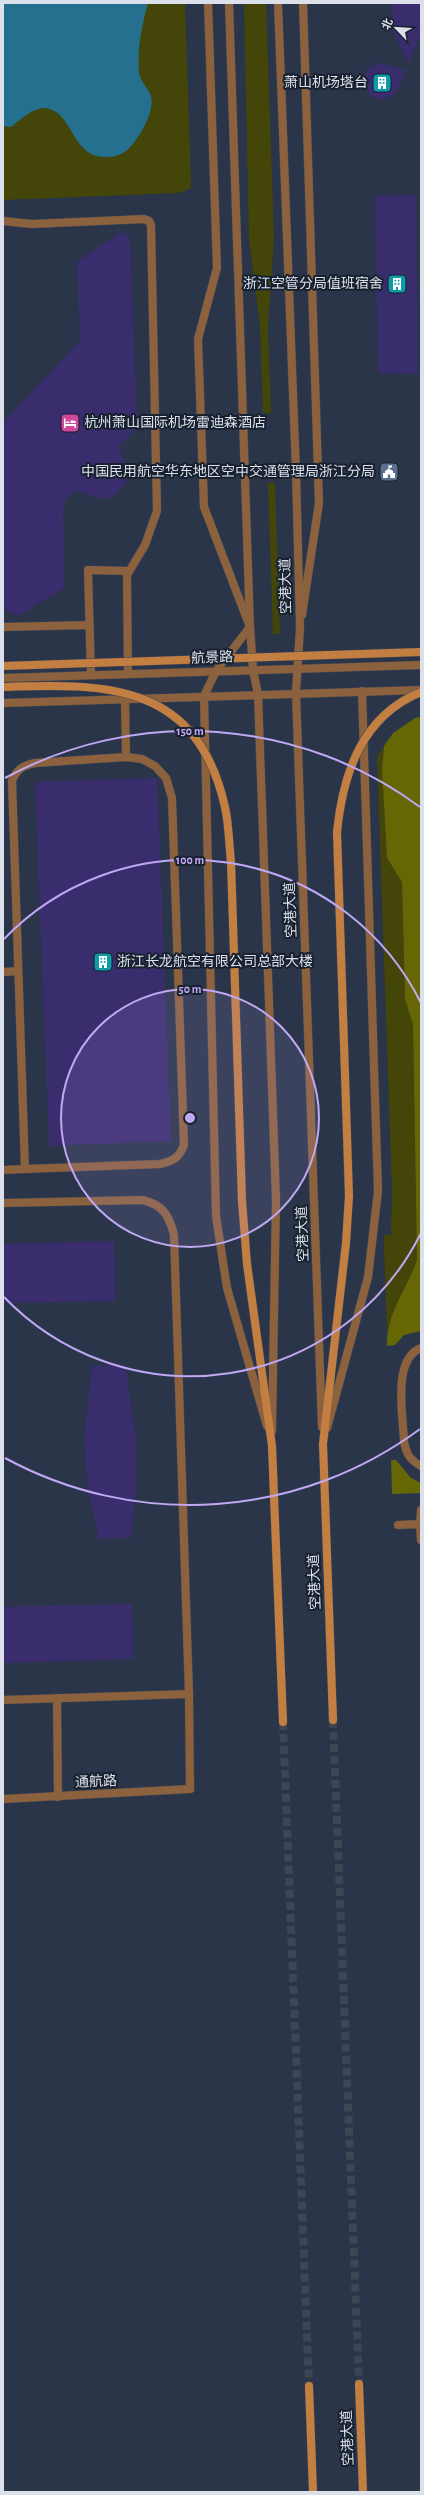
<svg xmlns="http://www.w3.org/2000/svg" width="424" height="2495" viewBox="0 0 424 2495" font-family="'Alegreya Sans','Noto Sans SC',sans-serif">
<rect width="100%" height="100%" fill="#222a39"/>
<!-- built -->
<rect fill="#2a3549" x="3" y="3" width="418" height="2489"/>
<!-- green -->
<g fill="#434509">
<path d="M3 3H185L191 184 190 189 178 193 3 200Z"/>
<path d="M244 3H266L274 238 268 326 271 413H263L260 327 249 238Z"/>
<path d="M268 483H275L280 634H273Z"/>
<path d="M384 746 382 770 387 858 402 882 405 999 413 1025 417 1260C409 1285 393 1306 387 1332L384 1247V1235H391L392 1190 377 756Z"/>
</g>
<!-- forest -->
<g fill="#656704">
<path d="M421 717V1331L404 1335 395 1345 387 1346C386 1313 407 1289 417 1260L413 1025 405 999 402 882 387 858 382 770 384 746 393 733 415 718Z"/>
<path d="M391 1460H396L411 1478 421 1483V1493L392 1494Z"/>
</g>
<!-- water -->
<path fill="#25708f" d="M3 3H148C142 25 137 49 139 72 139 79 147 87 150 94 156 106 144 129 137 138 129 150 123 156 108 157 70 159 75 112 45 108 34 107 20 120 11 127L3 126Z"/>
<!-- building -->
<g fill="#3a2d6d">
<path d="M392 3H421V34L409 63 393 33Z"/>
<path d="M379 63 406 70 397 91 393 95 382 100 371 96 364 86 365 74 368 69Z"/>
<path d="M416 195 418 374 378 373 375 196Z"/>
<path d="M121 232 129 236 130 239 137 424 136 429 119 446 126 466V483L113 497 104 499 94 497 76 490 66 499 63 509 64 588 20 615H14L3 608V422L80 341 77 262Z"/>
<path d="M157 778 171 1141 49 1146 35 782Z"/>
<path d="M114 1241 115 1301 3 1303V1244Z"/>
<path d="M125 1365 136 1439V1486L131 1537 99 1539 88 1488 84 1442 92 1366Z"/>
<path d="M132 1604 133 1659 3 1663V1607Z"/>
</g>
<g fill="none" stroke-linecap="round" stroke-linejoin="round">
<!-- secondary-tunnel -->
<g stroke="#3e4554" stroke-width="8" stroke-dasharray="8 4" stroke-linecap="butt">
<path d="M333 1720 359 2384"/>
<path d="M283 1722 309 2386"/>
</g>
<defs>
<g id="lane">
<path d="M208 3 217 268 198 339 204 507 250 627 216 671 204 696 216 1216 227 1288 267 1426"/>
<path d="M3 221 32 224 144 219 149 221 151 225 157 511 145 545 127 575 128 674"/>
<path d="M302 615 319 503 303 3"/>
<path d="M3 627 89 625"/>
<path d="M91 675 88 570 129 571"/>
<path d="M125 699 126 757"/>
<path d="M3 972 18 971"/>
<path d="M3 1170 25 1169 160 1164C173 1161 179 1158 184 1145L172 798 166 778 155 766 142 759 126 757 35 763C22 766 17 769 12 781L25 1169"/>
<path d="M3 1203 143 1200C163 1205 169 1215 174 1235L189 1694 3 1700"/>
<path d="M421 1348C392 1359 403 1415 404 1441 406 1454 410 1460 421 1466"/>
<path d="M327 1428 368 1277 378 1191 362 691"/>
<path d="M420 1524 421 1540"/>
<path d="M398 1525 420 1524 421 1510"/>
<path d="M189 1694 190 1789"/>
<path d="M57 1698 58 1797"/>
</g>
<g id="street">
<path d="M229 3 250 627 253 670 258 694 276 1199 272 1431"/>
<path d="M278 3 296 471 300 627 296 693 322 1427"/>
<path d="M3 678 421 665"/>
<path d="M3 703 421 690"/>
<path d="M3 1799 190 1789"/>
</g>
<g id="secondary">
<path d="M242 1201 247 1264 272 1446 283 1722"/>
<path d="M333 1720 323 1444 346 1243 349 1196"/>
<path d="M359 2384 363 2492"/>
<path d="M309 2386 313 2492"/>
</g>
</defs>
<!-- lane casing -->
<use href="#lane" stroke="#404755" stroke-width="9"/>
<!-- street casing -->
<use href="#street" stroke="#404755" stroke-width="9"/>
<!-- secondary casing -->
<use href="#secondary" stroke="#404755" stroke-width="9"/>
<!-- lane -->
<use href="#lane" stroke="#8c613d" stroke-width="8"/>
<!-- street -->
<use href="#street" stroke="#8c613d" stroke-width="8"/>
<!-- secondary -->
<use href="#secondary" stroke="#c37e42" stroke-width="8"/>
<defs>
<g id="secondary-bridge">
<path d="M3 666 421 652"/>
<path d="M3 687C108 683 197 683 225 807 229 825 229 844 231 862L242 1201"/>
<path d="M349 1196 337 832C343 773 362 716 421 692"/>
</g>
</defs>
<!-- secondary-bridge casing -->
<use href="#secondary-bridge" stroke="#404755" stroke-width="9" stroke-linecap="butt"/>
<!-- secondary-bridge -->
<use href="#secondary-bridge" stroke="#c37e42" stroke-width="8"/>
</g>
<!-- distance rings -->
<circle cx="190" cy="1118" r="129" fill="#c0a8f3" fill-opacity=".12"/>
<g fill="none" stroke="#c0a8f3" stroke-width="2">
<circle cx="190" cy="1118" r="129"/>
<path d="M421 1233A258 258 0 0 1 4 1297M4 939A258 258 0 0 1 421 1003"/>
<path d="M420 1429A387 387 0 0 1 5 1458M5 778A387 387 0 0 1 420 807"/>
</g>
<!-- icons -->
<defs>
<symbol id="building-square" viewBox="-11 -11 22 22"><rect x="-9" y="-9" width="18" height="18" rx="4" fill="#0f9aa8" stroke="#18212f"/><path d="M-4-6H4V6H1V3H-1V6H-4ZM-2.5-4.3h1.7v1.8h-1.7ZM.8-4.3h1.7v1.8H.8ZM-2.5-1h1.7V.8h-1.7ZM.8-1h1.7V.8H.8Z" fill="#fff"/></symbol>
<symbol id="hotel-square" viewBox="-11 -11 22 22"><rect x="-9" y="-9" width="18" height="18" rx="4" fill="#d1479c" stroke="#18212f"/><path d="M-6-4.5h1.5V1H6V5H4.5V3h-9V5H-6ZM-4 0a1.8 1.8 0 1 1 3.6 0ZM.5 0V-2.5h3Q6-2.5 6 0Z" fill="#fff"/></symbol>
<symbol id="civic-square" viewBox="-11 -11 22 22"><rect x="-9" y="-9" width="18" height="18" rx="4" fill="#5c6f8a" stroke="#18212f"/><path d="M-.6-6.5H3V-4.5H.6V-3L4-1V1h2V6H-6V1h2V-1L-.6-3ZM-1.2 2.5V6h2.4V2.5Z" fill="#fff"/></symbol>
</defs>
<g fill-rule="evenodd">
<use href="#building-square" x="371" y="72" width="22" height="22"/>
<use href="#building-square" x="386" y="273" width="22" height="22"/>
<use href="#hotel-square" x="59" y="412" width="22" height="22"/>
<use href="#civic-square" x="378" y="461" width="22" height="22"/>
<use href="#building-square" x="92" y="951" width="22" height="22"/>
</g>
<g text-anchor="middle" dominant-baseline="central" stroke-width="4" stroke-linejoin="round" paint-order="stroke">
<!-- poi labels -->
<g font-size="14" fill="#dbe0ea" stroke="#18212f" text-anchor="end">
<text x="368" y="83">萧山机场塔台</text>
<text x="383" y="284">浙江空管分局值班宿舍</text>
<text x="84" y="423" text-anchor="start">杭州萧山国际机场雷迪森酒店</text>
<text x="375" y="472">中国民用航空华东地区空中交通管理局浙江分局</text>
<text x="117" y="962" text-anchor="start">浙江长龙航空有限公司总部大楼</text>
</g>
<!-- street labels -->
<g font-size="14" fill="#dbe0ea" stroke="#18212f">
<text transform="translate(286 586) rotate(-91)">空港大道</text>
<text transform="translate(212 658) rotate(-2)">航景路</text>
<text transform="translate(291 910) rotate(-92)">空港大道</text>
<text transform="translate(303 1234) rotate(-92)">空港大道</text>
<text transform="translate(315 1582) rotate(-92)">空港大道</text>
<text transform="translate(96 1782) rotate(-3)">通航路</text>
<text transform="translate(348 2438) rotate(-92)">空港大道</text>
</g>
</g>
<circle cx="190" cy="1118" r="6" fill="#c0a8f3" stroke="#18212f" stroke-width="2"/>
<g font-size="12" text-anchor="middle" font-weight="bold" fill="#c0a8f3" stroke="#18212f" stroke-width="4" stroke-linejoin="round" paint-order="stroke">
<text x="190" y="735">150 m</text>
<text x="190" y="864">100 m</text>
<text x="190" y="993">50 m</text>
</g>
<!-- border -->
<rect width="424" height="2495" fill="none" stroke="#dbe0ea" stroke-width="8"/>
<!-- north arrow -->
<g transform="translate(396 28) rotate(295)" stroke="#18212f" stroke-width="3" paint-order="stroke">
<path d="M0-3L7 15L0 10L-7 15Z" fill="#dbe0ea"/>
<text y="-6" font-size="11" font-weight="bold" text-anchor="middle" fill="#dbe0ea">北</text>
</g>
</svg>
